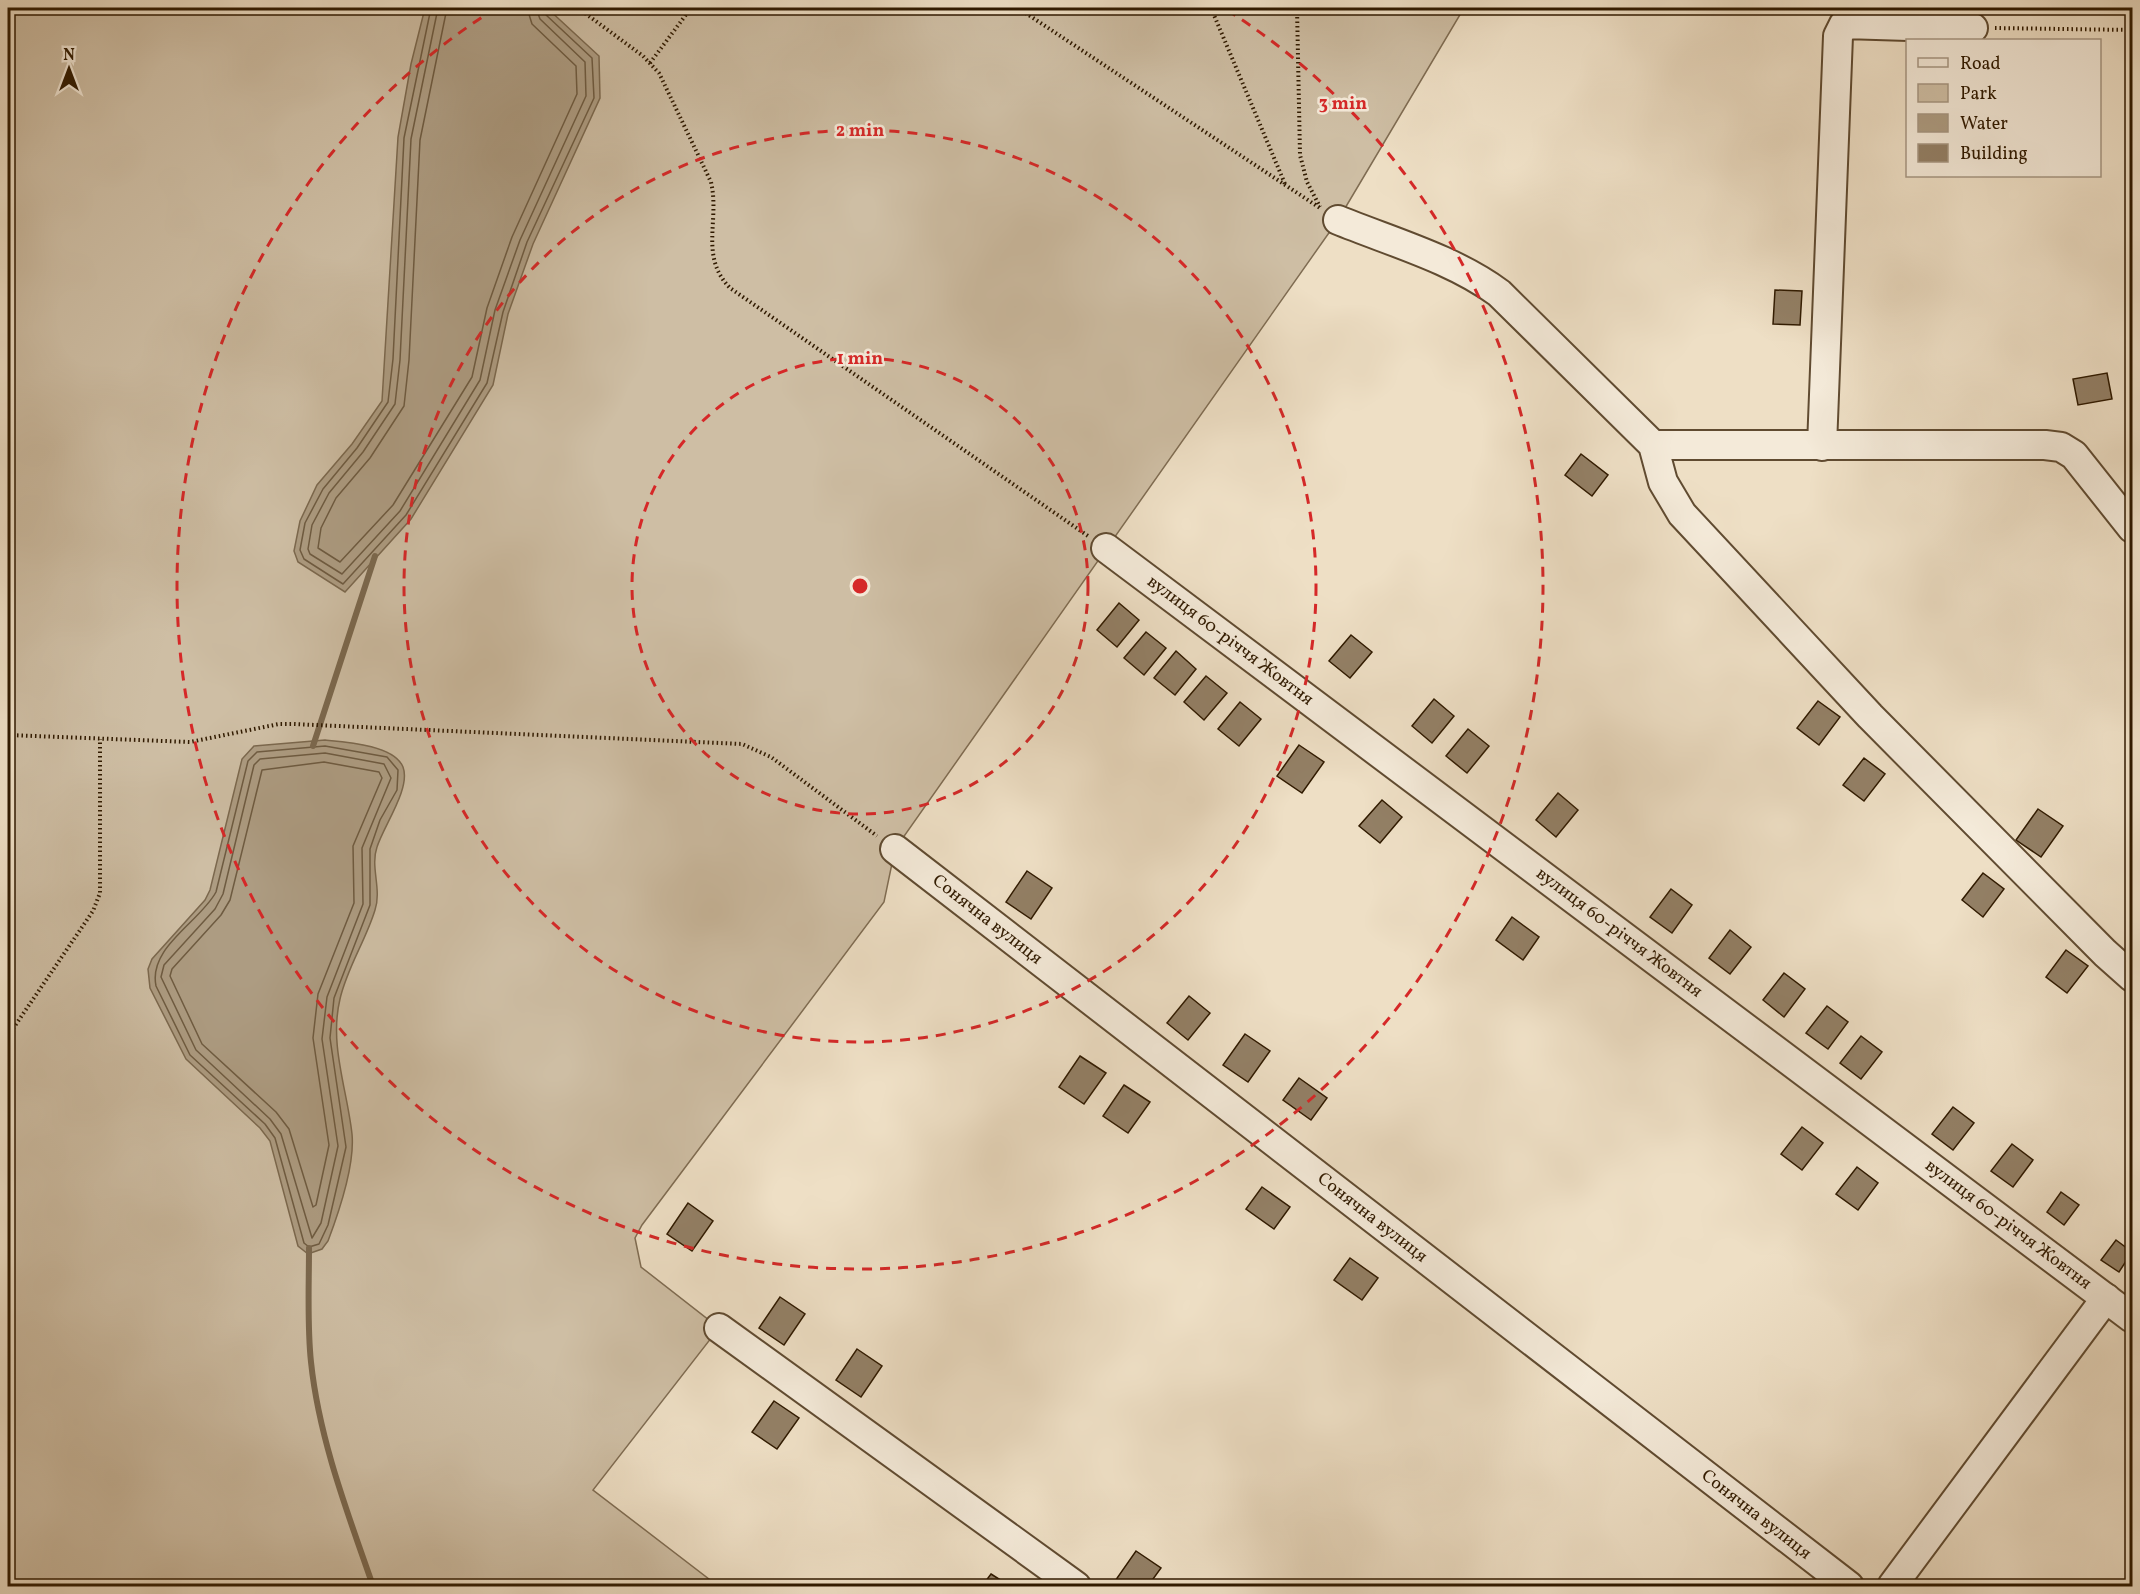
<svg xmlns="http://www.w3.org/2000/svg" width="2140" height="1594" viewBox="0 0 2140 1594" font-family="Vollkorn,serif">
<rect width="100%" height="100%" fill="#eedfc5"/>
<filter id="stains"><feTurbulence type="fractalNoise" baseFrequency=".00333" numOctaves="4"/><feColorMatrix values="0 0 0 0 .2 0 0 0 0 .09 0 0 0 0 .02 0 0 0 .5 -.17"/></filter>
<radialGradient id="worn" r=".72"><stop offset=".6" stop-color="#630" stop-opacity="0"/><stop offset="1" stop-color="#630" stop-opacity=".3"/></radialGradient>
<!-- green -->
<path fill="#cebea4" stroke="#7f6c52" stroke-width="1.5" d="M8 8H1464L1338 220 895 849 884 902 642 1225 635 1238 641 1267 719 1328 593 1490 718 1586H8Z"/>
<!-- water -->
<g fill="#ad9c82" stroke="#7b684e" stroke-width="1.5">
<path d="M425 8H547L599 56 600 98 533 244 508 314 493 385 411 519 345 592 298 562 294 551 300 521 317 485 352 444 382 401 398 137 411 64Z"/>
<path d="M325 740C346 742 394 745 403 767 411 788 384 825 377 847 370 867 382 889 375 910 366 940 347 968 340 999 329 1044 347 1089 352 1134 355 1165 339 1212 328 1241L322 1249 308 1254 298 1246 270 1141 260 1128 186 1059 150 988 148 969 152 959 205 900 210 890 242 759 254 746Z"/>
</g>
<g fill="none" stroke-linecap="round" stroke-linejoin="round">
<!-- shore -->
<g stroke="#6e5b41" stroke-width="1.5">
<path d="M431 8 404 138 393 359 388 402 357 448 323 489 305 523 300 550 304 559 343 584 406 515 487 383 503 312 527 242 594 98 592 58 545 14 543 8"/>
<path d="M438 8 411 139 400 360 395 404 363 452 329 493 312 525 308 549 310 554 342 574 400 511 480 380 495 310 520 240 586 96 585 62 540 19 536 8"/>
<path d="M447 8 420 140 409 360 404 406 370 458 336 498 321 528 318 548 340 562 393 505 472 377 487 308 512 237 577 94 576 66 532 24 527 8"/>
<path d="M325 746 387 757 398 770 397 790 380 820 370 849V905L334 998 330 1038 346 1147 328 1225 319 1244 309 1247 304 1243 275 1138 265 1124 190 1055 156 986C148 947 200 922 216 892L248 761 257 752Z"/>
<path d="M325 753 384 764 391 778 362 848 363 904 327 997 322 1039 338 1146 321 1223 312 1238 281 1134 270 1119 196 1050 161 977 164 965 215 909 223 894 254 765 260 759Z"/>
<path d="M324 762 379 772 382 778 353 846 354 903 318 994 313 1038 329 1145 316 1205 313 1207 289 1129 276 1112 202 1044 170 976 172 969 221 915 230 900 262 770Z"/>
</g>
<!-- stream -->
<g stroke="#7b684e" stroke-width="6">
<path d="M313 746 375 556"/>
<path d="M309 1248C309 1286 307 1325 311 1362 319 1439 348 1514 373 1586"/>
</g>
</g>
<!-- building -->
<g fill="#938066" stroke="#301a00" stroke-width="1.5">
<path d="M1775 290 1802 291 1800 325 1773 324Z"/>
<path d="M2107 373 2112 399 2078 405 2073 379Z"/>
<path d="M1581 454 1608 475 1592 496 1565 475Z"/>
<path d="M1119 603 1139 620 1117 647 1097 630Z"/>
<path d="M1146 632 1166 648 1144 675 1124 658Z"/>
<path d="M1351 635 1372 652 1350 678 1329 661Z"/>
<path d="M1176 651 1196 669 1175 695 1154 678Z"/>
<path d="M1206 676 1227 693 1204 720 1184 702Z"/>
<path d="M1434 699 1454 716 1432 743 1412 726Z"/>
<path d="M1818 701 1840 717 1819 745 1797 728Z"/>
<path d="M1240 702 1261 719 1239 746 1218 729Z"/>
<path d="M1468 729 1489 746 1467 773 1446 756Z"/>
<path d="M1299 745 1324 762 1302 793 1277 776Z"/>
<path d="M1864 758 1885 774 1864 801 1843 785Z"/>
<path d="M1558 793 1578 810 1556 837 1536 820Z"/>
<path d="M1382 800 1402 817 1380 843 1359 826Z"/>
<path d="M2038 809 2063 826 2041 857 2016 840Z"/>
<path d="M1027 871 1052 888 1031 919 1006 902Z"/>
<path d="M1983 873 2004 889 1983 917 1962 900Z"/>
<path d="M1671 889 1692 905 1672 933 1650 917Z"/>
<path d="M1512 917 1539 937 1523 960 1496 940Z"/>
<path d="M1730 930 1751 947 1730 974 1709 958Z"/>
<path d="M2066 950 2088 966 2067 993 2046 977Z"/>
<path d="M1784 973 1805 989 1784 1017 1763 1000Z"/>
<path d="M1189 996 1210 1013 1188 1040 1167 1023Z"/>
<path d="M1827 1006 1848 1022 1828 1049 1806 1033Z"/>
<path d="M1245 1034 1270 1051 1248 1082 1223 1065Z"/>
<path d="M1861 1036 1882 1052 1861 1079 1840 1063Z"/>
<path d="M1080 1056 1106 1073 1084 1104 1059 1087Z"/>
<path d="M1299 1078 1327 1098 1311 1120 1283 1100Z"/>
<path d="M1124 1085 1150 1102 1128 1133 1103 1116Z"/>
<path d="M1953 1107 1974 1123 1953 1150 1932 1134Z"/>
<path d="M1802 1127 1823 1143 1802 1170 1781 1154Z"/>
<path d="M2012 1144 2033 1160 2013 1187 1991 1171Z"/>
<path d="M1857 1167 1878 1183 1858 1210 1836 1194Z"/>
<path d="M1262 1187 1290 1207 1274 1229 1246 1209Z"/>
<path d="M2061 1192 2079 1205 2064 1225 2047 1212Z"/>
<path d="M688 1203 713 1221 692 1251 667 1234Z"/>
<path d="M2116 1240 2132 1252 2119 1272 2101 1260Z"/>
<path d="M1350 1258 1378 1278 1362 1300 1334 1280Z"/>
<path d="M780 1297 805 1314 784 1345 759 1328Z"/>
<path d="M857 1349 882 1366 861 1397 836 1380Z"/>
<path d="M774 1401 799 1418 777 1449 752 1432Z"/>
<path d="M1136 1551 1161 1568 1148 1586H1122L1115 1581Z"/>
<path d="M991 1574 1010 1586H982Z"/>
</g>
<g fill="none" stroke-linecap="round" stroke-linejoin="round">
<defs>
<g id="minor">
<path d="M1338 220C1392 242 1453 259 1499 293L1653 445 1663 482 1682 514 1870 716 2105 953 2132 977"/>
<path d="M1653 445H2045L2061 447 2074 455 2132 528"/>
<path d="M1822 446 1838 36 1844 24 1973 28"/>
<path d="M1106 548 2132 1318"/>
<path d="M895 849 1849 1586"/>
<path d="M719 1328 1076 1586"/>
<path d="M1892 1586 2106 1298"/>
</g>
</defs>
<!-- minor casing -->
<use href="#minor" stroke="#604b31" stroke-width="32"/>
<!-- path -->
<g stroke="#301a00" stroke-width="4" stroke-dasharray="1.5 3" stroke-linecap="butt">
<path d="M578 8 643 56 659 73 711 182C720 221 699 256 730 288L1088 536"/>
<path d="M1018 8 1320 208"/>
<path d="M1211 8 1285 184"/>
<path d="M1297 8 1300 155 1307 182 1320 207"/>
<path d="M1995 28 2132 30"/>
<path d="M650 63 691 8"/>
<path d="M8 735 190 742 279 724H293L742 744 771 757 877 836"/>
<path d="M8 1036 93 911 100 893V739"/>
</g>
<!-- minor -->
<use href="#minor" stroke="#f4ead9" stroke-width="28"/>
</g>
<!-- distance rings -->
<g fill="none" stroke="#d62828" stroke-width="3" stroke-dasharray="10 8">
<circle cx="860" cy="586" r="228"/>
<circle cx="860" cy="586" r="456"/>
<path d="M1227 10A683 683 0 1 1 493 10"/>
</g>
<g text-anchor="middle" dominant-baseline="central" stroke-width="5" stroke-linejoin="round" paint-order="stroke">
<!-- street labels -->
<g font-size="18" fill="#301a00" stroke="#f4ead9">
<text transform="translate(1230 641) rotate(37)">вулиця 60-річчя Жовтня</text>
<text transform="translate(987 920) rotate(38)">Сонячна вулиця</text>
<text transform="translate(1619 933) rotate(37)">вулиця 60-річчя Жовтня</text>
<text transform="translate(1372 1218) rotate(38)">Сонячна вулиця</text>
<text transform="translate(2008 1225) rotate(37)">вулиця 60-річчя Жовтня</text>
<text transform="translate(1756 1515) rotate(38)">Сонячна вулиця</text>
</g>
</g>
<circle cx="860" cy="586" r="9" fill="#d62828" stroke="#f4ead9" stroke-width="3"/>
<g font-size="18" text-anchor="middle" font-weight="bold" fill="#d62828" stroke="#f4ead9" stroke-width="5" stroke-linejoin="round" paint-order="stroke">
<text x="1343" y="109">3 min</text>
<text x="860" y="136">2 min</text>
<text x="860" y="364">1 min</text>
</g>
<!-- margin -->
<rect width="2140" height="1594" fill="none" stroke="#eedfc5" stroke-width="30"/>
<rect x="9" y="9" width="2122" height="1576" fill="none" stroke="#301a00" stroke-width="3"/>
<rect x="15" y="15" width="2110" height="1564" fill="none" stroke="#301a00" stroke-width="1.5"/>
<!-- legend -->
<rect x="1906" y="39" width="195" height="138" fill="#f4ead9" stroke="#a69782" stroke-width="1.5"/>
<rect x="1918" y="58" width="30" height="9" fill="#f4ead9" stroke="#a69782" stroke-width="1.5"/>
<text x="1960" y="69" font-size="18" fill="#301a00">Road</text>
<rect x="1918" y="84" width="30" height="18" fill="#cebea4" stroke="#a69782" stroke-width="1.5"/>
<text x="1960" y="99" font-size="18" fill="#301a00">Park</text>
<rect x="1918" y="114" width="30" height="18" fill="#ad9c82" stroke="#a69782" stroke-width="1.5"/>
<text x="1960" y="129" font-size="18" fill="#301a00">Water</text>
<rect x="1918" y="144" width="30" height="18" fill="#938066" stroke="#a69782" stroke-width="1.5"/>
<text x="1960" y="159" font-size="18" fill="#301a00">Building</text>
<!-- north arrow -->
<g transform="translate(69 69)" stroke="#f4ead9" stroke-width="4.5" paint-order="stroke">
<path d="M0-4.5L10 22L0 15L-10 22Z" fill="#301a00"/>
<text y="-9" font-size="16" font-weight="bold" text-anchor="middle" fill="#301a00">N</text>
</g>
<rect width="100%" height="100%" filter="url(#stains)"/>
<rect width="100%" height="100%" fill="url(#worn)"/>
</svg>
